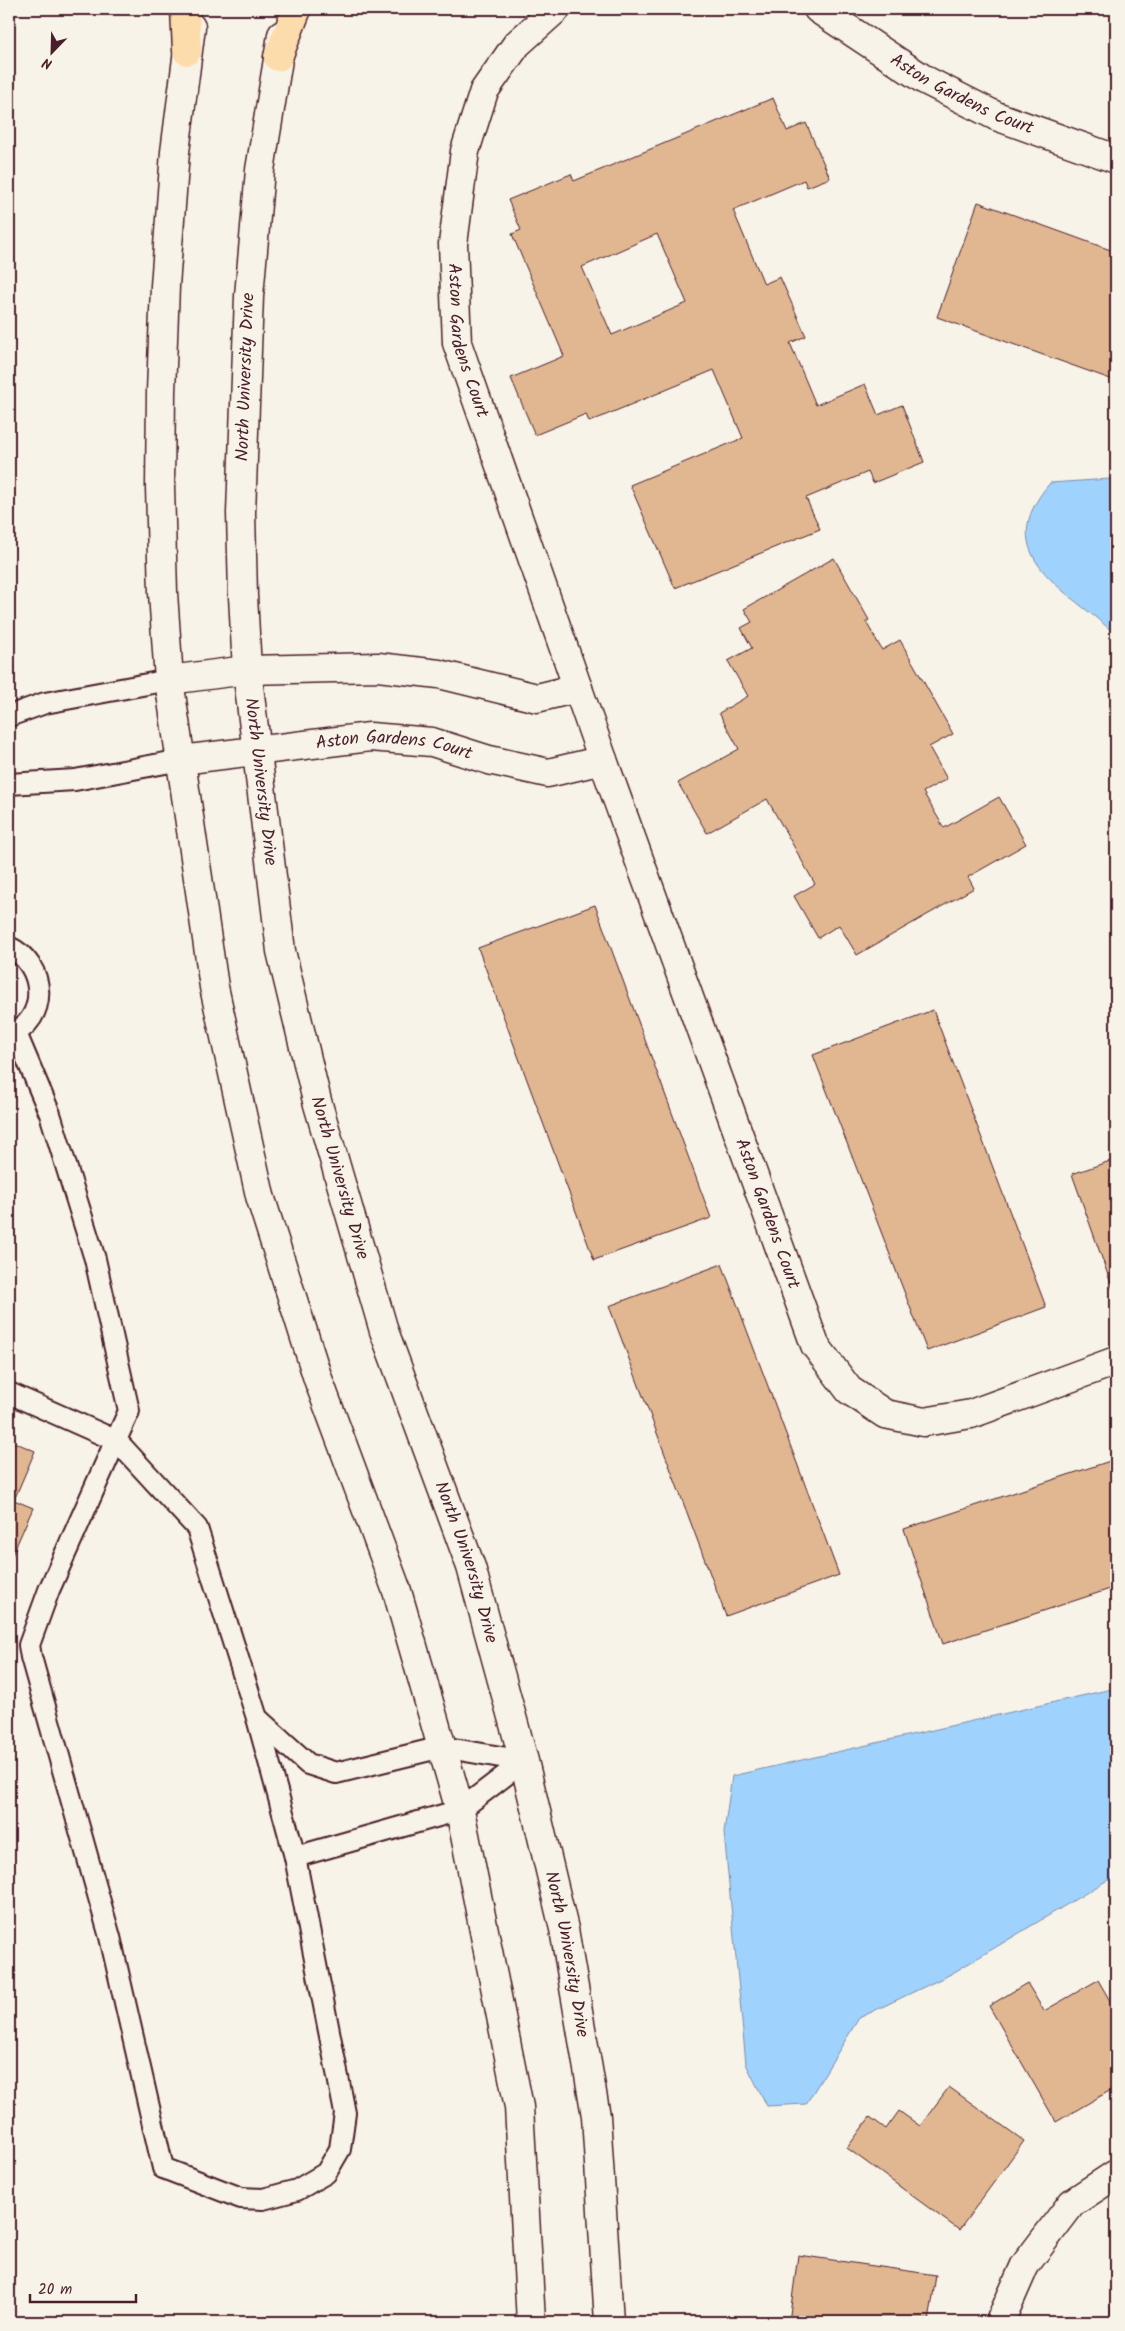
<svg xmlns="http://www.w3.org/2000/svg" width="1125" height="2331" viewBox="0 0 1125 2331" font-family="Kalam,sans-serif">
<rect width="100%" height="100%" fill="#f7f3e8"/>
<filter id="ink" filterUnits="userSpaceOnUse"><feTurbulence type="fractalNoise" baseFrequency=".02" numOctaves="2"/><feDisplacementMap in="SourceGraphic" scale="10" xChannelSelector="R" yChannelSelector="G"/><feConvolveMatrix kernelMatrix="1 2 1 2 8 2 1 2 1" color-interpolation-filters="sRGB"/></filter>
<g filter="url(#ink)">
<!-- water -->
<g fill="#9fd3fd" stroke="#7d8ba9">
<path d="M1110 479 1116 480V635C1070 591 987 556 1050 483Z"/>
<path d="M1116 1688V1877L1106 1881 951 1974 859 2018 806 2104 767 2106 746 2064 724 1832 732 1776Z"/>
</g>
<!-- building -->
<g fill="#e1b792" stroke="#4a1f2b" fill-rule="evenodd">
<path d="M773 98 787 131 806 123 830 178 807 187 804 180 733 210 764 284 780 277 806 336 790 343 816 405 865 384 878 415 902 405 924 462 873 483 868 472 806 498 820 529 675 588 630 485 743 438 714 370 589 422 586 414 535 435 511 378 564 356 512 234 521 230 508 200 571 174 574 181ZM657 234 687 303 612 335 582 267Z"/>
<path d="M978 202 1116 252V381L937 317Z"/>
<path d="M834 558 869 620 866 622 882 650 900 640 953 734 929 747 947 779 923 792 944 828 999 797 1026 844 968 877 974 888 857 955 839 925 818 938 794 896 815 884 767 799 707 833 678 783 739 749 719 713 748 696 728 661 752 648 741 628 752 622 744 609Z"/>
<path d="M595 905 711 1218 594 1260 478 948Z"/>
<path d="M933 1010 1046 1307 927 1351 813 1055Z"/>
<path d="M1116 1159V1288L1113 1289 1072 1174Z"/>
<path d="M722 1264 839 1575 726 1616 609 1306Z"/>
<path d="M9 1440 35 1451 14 1500 33 1508 9 1562Z"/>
<path d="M1116 1459V1587L943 1644 904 1529Z"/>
<path d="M1098 1980 1116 2011V2097L1111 2090 1056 2122 989 2006 1027 1983 1044 2011Z"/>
<path d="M949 2087 1024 2141 959 2230 847 2148 870 2117 886 2129 899 2111 920 2126Z"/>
<path d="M798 2255 936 2275 929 2322H789Z"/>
<path d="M1112 2288H1116V2322H1110Z"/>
</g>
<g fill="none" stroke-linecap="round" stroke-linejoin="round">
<defs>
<g id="service">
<path d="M9 716 45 703 169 680"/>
<path d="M9 784 75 780 181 760"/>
<path d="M9 947C46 964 50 1020 9 1035"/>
<path d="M9 1393 117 1441 197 1528 257 1718 295 1857 345 2113 340 2149 326 2173 297 2190 263 2199 241 2198 163 2168 110 1937 31 1657 29 1645 49 1590 129 1411 95 1259 50 1114 16 1033"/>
<path d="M257 1718 308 1764 336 1773 442 1747 524 1761"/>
<path d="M295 1857 460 1810 524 1761"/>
</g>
<g id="minor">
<path id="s1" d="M556 9 517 44 484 91 465 151 453 244 457 343 603 760 815 1345 849 1390 885 1414 924 1422 971 1414 1116 1361"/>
<path id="s2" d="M818 9 925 80 996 116 1116 159"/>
<path d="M169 680 247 670 378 667 439 674 537 698 578 688"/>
<path id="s3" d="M181 760 370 737 432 742 489 760 548 773 603 760"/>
<path d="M1000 2322 1025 2265 1072 2203 1116 2174"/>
</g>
<g id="secondary">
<path d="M191 27 175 152 165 286 161 392 160 487 163 593 169 680 214 987 260 1196 318 1379 397 1591 460 1810 519 2107 531 2322"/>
<path id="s4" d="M282 35 260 170 249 296 241 513 243 596 247 670 281 951 317 1101 384 1331 471 1567 524 1761 564 1929 596 2116 609 2322"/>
</g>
<g id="motorway">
<path d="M185 9 187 51"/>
<path d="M278 57 297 9"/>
</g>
</defs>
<!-- service casing -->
<use href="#service" stroke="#4a1f2b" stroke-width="24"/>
<!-- minor casing -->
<use href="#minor" stroke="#4a1f2b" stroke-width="31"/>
<!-- secondary casing -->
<use href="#secondary" stroke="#4a1f2b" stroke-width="31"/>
<!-- motorway casing -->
<use href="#motorway" stroke="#4a1f2b" stroke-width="31"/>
<!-- service -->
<use href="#service" stroke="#f7f3e8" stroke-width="20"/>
<!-- minor -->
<use href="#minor" stroke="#f7f3e8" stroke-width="28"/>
<!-- secondary -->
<use href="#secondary" stroke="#f7f3e8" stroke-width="28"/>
<!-- motorway -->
<use href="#motorway" stroke="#fddcac" stroke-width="28"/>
</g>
</g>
<g text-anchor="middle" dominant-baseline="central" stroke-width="4" stroke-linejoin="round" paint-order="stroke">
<!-- street labels -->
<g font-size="18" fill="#4a1f2b" stroke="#f7f3e8">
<text stroke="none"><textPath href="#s2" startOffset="168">Aston Gardens Court</textPath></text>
<text stroke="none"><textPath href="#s1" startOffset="365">Aston Gardens Court</textPath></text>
<text transform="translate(246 377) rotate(-88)">North University Drive</text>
<text stroke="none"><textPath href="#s3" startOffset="215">Aston Gardens Court</textPath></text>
<text stroke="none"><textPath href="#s4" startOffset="750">North University Drive</textPath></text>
<text stroke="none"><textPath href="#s4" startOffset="1155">North University Drive</textPath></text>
<text stroke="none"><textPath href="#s1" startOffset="1290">Aston Gardens Court</textPath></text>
<text stroke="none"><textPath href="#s4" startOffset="1560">North University Drive</textPath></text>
<text stroke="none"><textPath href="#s4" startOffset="1965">North University Drive</textPath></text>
</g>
</g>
<!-- margin -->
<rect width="1125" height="2331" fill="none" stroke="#f7f3e8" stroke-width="30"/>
<rect x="15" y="15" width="1095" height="2301" fill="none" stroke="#4a1f2b" stroke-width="2" filter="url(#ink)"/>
<!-- north arrow -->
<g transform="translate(52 52) rotate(203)" stroke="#f7f3e8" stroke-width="4" paint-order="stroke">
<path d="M0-4L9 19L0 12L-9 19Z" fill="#4a1f2b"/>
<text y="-8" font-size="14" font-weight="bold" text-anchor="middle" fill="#4a1f2b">N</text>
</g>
<!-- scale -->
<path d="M30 2294v8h106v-8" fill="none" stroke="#4a1f2b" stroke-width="2.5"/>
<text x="38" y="2294" font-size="15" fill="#4a1f2b" stroke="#f7f3e8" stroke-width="4" paint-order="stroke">20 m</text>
</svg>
